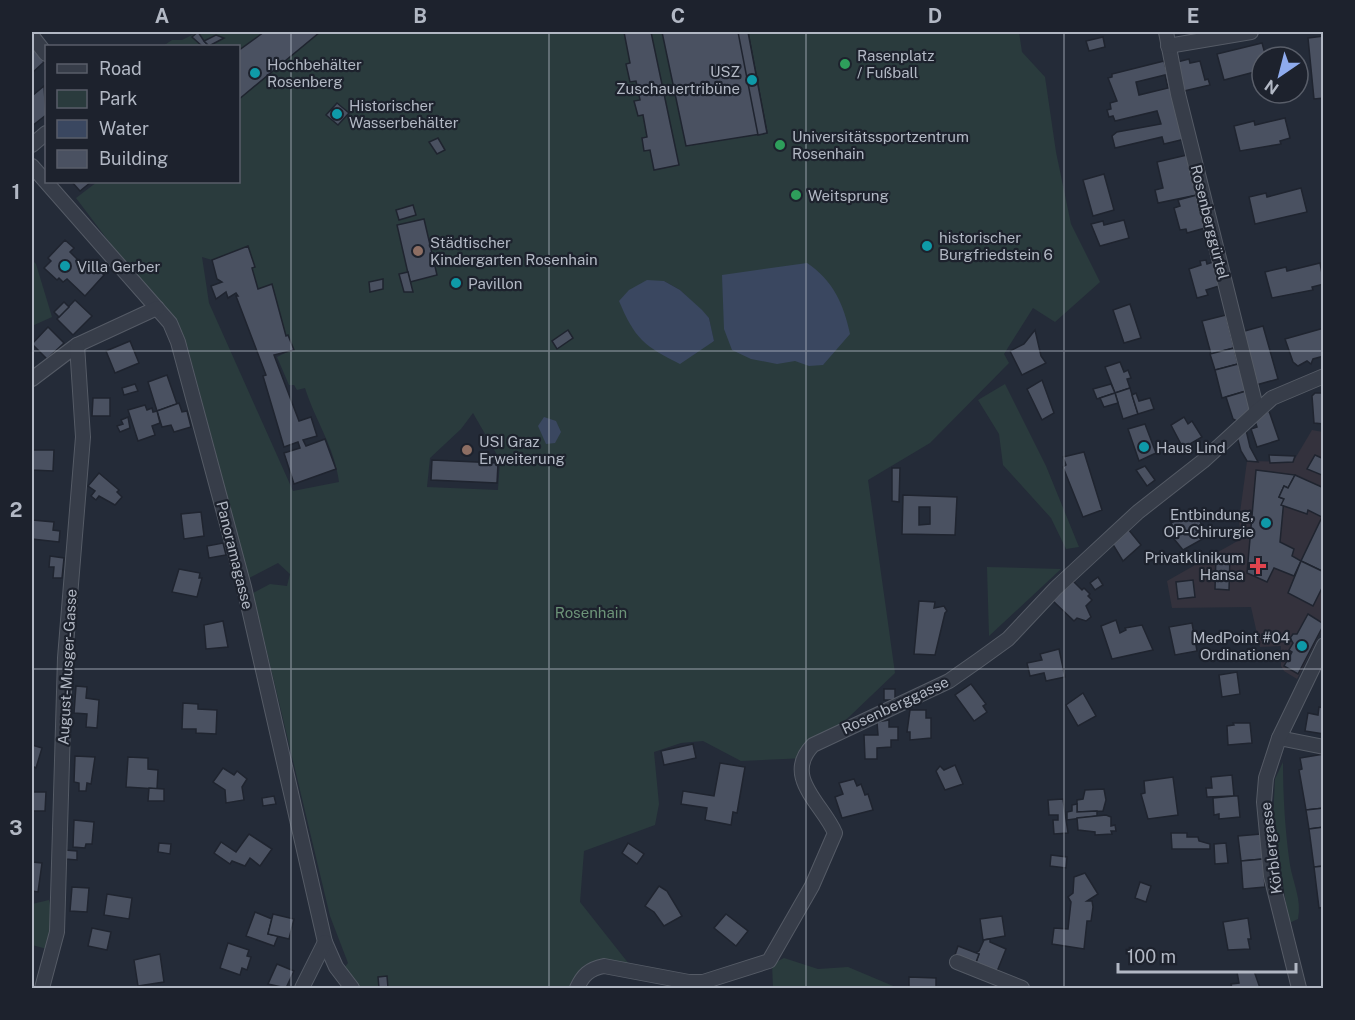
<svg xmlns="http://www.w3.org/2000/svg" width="1355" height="1020" viewBox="0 0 1355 1020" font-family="'Public Sans',sans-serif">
<rect width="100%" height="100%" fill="#242b38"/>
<!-- medical -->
<path fill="#34323d" d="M1312 430 1323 432V628L1297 679 1284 671 1281 666V646L1260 647 1251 607 1172 608 1167 581 1241 539 1239 520 1247 461 1293 462Z"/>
<!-- green -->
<g fill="#2a3b3d" fill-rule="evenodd">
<path d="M198 32H1019L1022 52 1045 77 1056 152 1071 224 1100 282 1055 322 1033 308 1004 354 1009 363 930 443 868 480 895 673 806 758 741 761 703 741 681 743 654 752 659 804 655 825 584 851 580 902 629 964C599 960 582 955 571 988H354L344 968 348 963 330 916 253 593 270 584 287 586 290 574 278 563 249 578 187 345 76 198 97 182H238V46H163L172 40H182ZM248 246 255 266 252 268 258 289 272 284 286 336 288 335 293 349 277 357 289 385H294L297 390 305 388C315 420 335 448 339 482L293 491 209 303 202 257 212 260ZM664 281 680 290 709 318 714 342ZM473 413 500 460 498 490 427 487 430 458 461 429Z"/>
<path d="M32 260 36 264 52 317 32 326Z"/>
<path d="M1005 384 1046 466 1079 547 1066 549 1051 518 1003 465 999 434 978 400Z"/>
<path d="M987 567 1061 569 989 636Z"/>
<path d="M1283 762C1283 796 1285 830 1290 865 1293 883 1302 900 1298 919L1289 923 1273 820 1275 779Z"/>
<path d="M49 900 54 924 47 949 32 945V904Z"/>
<path d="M784 958 818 969 848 967 898 988H773L772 964Z"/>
</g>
<!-- water -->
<g fill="#3a4760">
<path d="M807 263C833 280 844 305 850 334L823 365 809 366 795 361 777 364 751 359 732 350 724 329 722 275Z"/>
<path d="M647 280 664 281 680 290 702 310 709 318 714 341 680 364C644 346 635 339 619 301L629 290Z"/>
<path d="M544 417 556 421 561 432 555 443 546 444 538 426Z"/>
</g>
<!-- building -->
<g fill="#4a5161" stroke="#1f242f" stroke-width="1.5" fill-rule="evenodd">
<path d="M198 32 204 41 209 46H202L192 37Z"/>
<path d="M264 32H320L238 100V51Z"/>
<path d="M624 32H651L679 165 654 170 650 150 644 151 642 138 647 137 643 115 638 116 634 101 640 100 636 81 630 82 626 64 630 63Z"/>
<path d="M662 32H748L767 133 686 146Z"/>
<path d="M738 32H748L767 133 758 135Z"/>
<path d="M216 35 224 38 209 46 204 41Z"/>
<path d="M1324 36V98L1314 99 1308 38Z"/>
<path d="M1103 37 1105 47 1089 51 1086 41Z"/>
<path d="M1262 43 1266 57H1262V70L1224 80 1217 54Z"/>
<path d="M32 47 44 62 32 73Z"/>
<path d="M1189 59 1190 63 1200 61 1205 80 1208 79 1210 85 1184 91 1177 62Z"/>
<path d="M1164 61 1185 139 1164 144 1162 137 1115 148 1112 136 1117 132 1161 124 1157 111 1115 121 1113 116 1109 117 1107 110 1111 109 1110 103 1117 101 1108 78 1112 77V74ZM1165 75 1168 88 1139 95 1136 82Z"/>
<path d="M44 86 46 115 32 126V96Z"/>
<path d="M337 103 349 113 338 125 326 115Z"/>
<path d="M1285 118 1290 138 1280 141 1281 144 1240 151 1234 126 1254 121 1255 125Z"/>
<path d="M438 138 445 150 437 154 429 142Z"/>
<path d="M1187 155 1197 195 1158 203 1155 190 1163 188 1157 162Z"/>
<path d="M1104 174 1114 210 1093 216 1083 180Z"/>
<path d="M72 182H91L80 191Z"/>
<path d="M1301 188 1307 212 1255 224 1249 197 1266 193 1267 197Z"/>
<path d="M1197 195 1205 228 1187 233 1186 229 1180 230 1174 208 1180 206 1178 200Z"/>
<path d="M413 205 416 215 399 220 396 210Z"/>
<path d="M424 219 437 275 410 282 397 225Z"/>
<path d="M1124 220 1129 238 1100 246 1091 224 1103 221 1104 225Z"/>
<path d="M65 240 74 248 70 252 88 270 93 264 104 275 85 296 67 279 63 282 59 278 57 280 44 268 51 261 48 258Z"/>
<path d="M248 246 255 267 252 268 258 289 272 284 286 336 288 335 294 350 274 355 299 421 311 417 317 436 303 440 306 446 325 439 336 469 294 484 284 453 300 448 298 442 284 447 263 376 266 375 236 296H238L236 293 228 298 226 292 216 299 211 286 222 282 217 279 212 260Z"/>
<path d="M1206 260 1207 264 1213 262 1219 286 1206 290 1208 295 1197 298 1189 269 1201 265 1200 261Z"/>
<path d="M1320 263 1324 284 1312 287 1313 290 1272 298 1265 272 1286 267 1287 271Z"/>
<path d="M408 272 413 292H404L399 274Z"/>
<path d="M383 279V289L370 292 369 282Z"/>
<path d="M75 300 92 316 73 335 57 319Z"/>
<path d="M64 302 69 307 59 317 54 312Z"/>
<path d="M1130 304 1141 338 1124 343 1113 310Z"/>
<path d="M1226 315 1234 348 1211 354 1202 321Z"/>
<path d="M1263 326 1278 379 1256 385 1241 332Z"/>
<path d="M48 327 64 343 47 359 32 344Z"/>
<path d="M1324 328V356L1313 359 1311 364 1307 361 1298 366 1293 362 1285 339Z"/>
<path d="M568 330 573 338 557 349 552 341Z"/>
<path d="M1035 330 1041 356 1046 363 1022 375 1010 351 1024 344Z"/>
<path d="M130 341 139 363 115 373 106 351Z"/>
<path d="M1234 348 1238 364 1215 370 1210 354Z"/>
<path d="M1120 362 1124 372 1128 370 1131 378 1127 379 1130 388 1115 393 1105 367Z"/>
<path d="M1238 364 1246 391 1222 398 1215 370Z"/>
<path d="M167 375 177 404 157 411 148 382Z"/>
<path d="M1042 380 1054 413 1042 420 1027 389Z"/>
<path d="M135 384 138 391 124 395 122 388Z"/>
<path d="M1111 384 1115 393 1097 399 1093 389Z"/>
<path d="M1130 388 1138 414 1123 419 1115 393Z"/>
<path d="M1246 391 1252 411 1239 422 1233 419 1226 397Z"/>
<path d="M1115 393 1118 403 1104 407 1100 398Z"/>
<path d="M1136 393 1139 401 1150 398 1154 409 1138 414 1132 395Z"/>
<path d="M1315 393H1324V424L1314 423 1312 396Z"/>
<path d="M93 398H110V416H92Z"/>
<path d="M179 403 182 412 187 411 191 427 174 432 171 425 162 427 157 411Z"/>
<path d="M145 405 147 410 152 408 153 412 157 411 160 423 152 426 155 435 138 441 128 410Z"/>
<path d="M1269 411 1279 440 1257 447 1251 429 1257 427 1254 418 1257 416Z"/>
<path d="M128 417 130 428 120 432 117 426 123 424 121 420Z"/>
<path d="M1184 417 1188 424 1192 421 1202 437 1183 448 1171 425Z"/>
<path d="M1145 424 1156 453 1139 461 1128 429Z"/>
<path d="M1246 430 1250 447 1258 462 1247 461 1241 451 1236 433Z"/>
<path d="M32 450H54L53 471 32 470Z"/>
<path d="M1084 452 1102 510 1083 517 1063 467 1066 465 1063 457Z"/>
<path d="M1269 455 1295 456 1293 462 1270 463Z"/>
<path d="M1315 455 1324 459V476L1307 469Z"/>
<path d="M432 460 498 463 497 483 431 480Z"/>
<path d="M1145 466 1155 480 1147 486 1136 470Z"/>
<path d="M892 468H900L899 502 892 501Z"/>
<path d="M1256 470 1295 475 1288 488 1284 486 1279 497 1284 499 1280 542 1294 549 1292 556 1301 561 1294 576 1274 568 1267 582 1247 573Z"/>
<path d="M99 473 119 490 117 492 122 497 115 505 99 496 96 500 91 496 95 491 88 486Z"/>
<path d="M1295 475 1324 488V572L1301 561 1322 517 1308 510 1307 514 1281 505 1284 499 1279 497 1284 486 1288 488Z"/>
<path d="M903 495 957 497 955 535 902 534ZM919 507H930V524L919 525Z"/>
<path d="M1194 511 1208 536 1183 550 1170 534 1175 530 1171 523Z"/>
<path d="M201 512 204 536 184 539 181 514Z"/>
<path d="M32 520 54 522 53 530 60 531 59 542 32 539Z"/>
<path d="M1128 529 1141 545 1123 561 1112 543Z"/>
<path d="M223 543 226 555 209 558 207 546Z"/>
<path d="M1216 555 1230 556 1229 590 1215 589Z"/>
<path d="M50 556 64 558 62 578H53L54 567H49Z"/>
<path d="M1301 561 1324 572V584L1313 606 1288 593Z"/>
<path d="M179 569 200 573 199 578H202L197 597 172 592Z"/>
<path d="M1098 577 1103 585 1095 590 1090 583Z"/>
<path d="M1193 580 1195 597 1178 599 1176 582Z"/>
<path d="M1073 581 1082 590 1084 588 1090 594 1088 596 1092 600 1086 606 1091 617 1086 621 1077 618 1074 621 1052 600Z"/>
<path d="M919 601 935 602 934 608 944 606 947 611 945 613 935 655 914 654Z"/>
<path d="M1308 614 1324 624 1298 674 1284 666 1292 652 1289 650 1293 643 1290 638 1293 634H1297Z"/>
<path d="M1116 620 1120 633 1126 630 1125 628 1142 625 1153 650 1112 659 1101 626Z"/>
<path d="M223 621 228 647 206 649 204 625Z"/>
<path d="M1192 623 1197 651 1175 655 1169 627Z"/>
<path d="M1059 649 1065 677 1046 681 1044 673 1030 676 1027 663 1042 660 1040 654Z"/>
<path d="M1237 672 1240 694 1222 697 1219 675Z"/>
<path d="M971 684 986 704 983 706 987 712 974 721 955 695Z"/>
<path d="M76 686 87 687 86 698 99 700 97 728 86 727 87 714 74 713Z"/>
<rect x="884" y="689" width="11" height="11"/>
<path d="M1083 693 1096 716 1078 726 1066 705Z"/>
<path d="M183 703 198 704V709L217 710 216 734 196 733V729H182Z"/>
<path d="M1319 707 1324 708V734L1305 731 1308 713 1318 715Z"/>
<path d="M910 710H926V718H931V738L910 740V732H907Z"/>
<path d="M889 720V727H898V740H891V747L877 748V759H865L864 735H878L877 722Z"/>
<path d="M1233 723H1250L1252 743 1228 745 1227 726 1234 725Z"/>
<path d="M693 744 696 758 664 765 661 751Z"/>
<path d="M32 745 42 748 36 768 32 766Z"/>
<path d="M1324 754V808L1306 810 1299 770 1302 769 1300 758Z"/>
<path d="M75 756 95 757 91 784 87 783 86 791H79V783L74 782Z"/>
<path d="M128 757 148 758V769L158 770 157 789 126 787Z"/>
<path d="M720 763 745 767 737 813 733 812 731 825 705 820 707 808 681 804 683 791 714 796Z"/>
<path d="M955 765 963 784 945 790 936 771 940 766 944 770Z"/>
<path d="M223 768 234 775 237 771 247 779 242 787 244 800 226 803 225 790 213 782Z"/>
<path d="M1232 775 1234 796 1207 797 1206 788H1212L1211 777Z"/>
<path d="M1173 777 1178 815 1148 819 1141 794 1145 793 1144 781Z"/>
<path d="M854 779 857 786 861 784 865 795 868 794 873 810 842 818 835 797 843 794 839 783Z"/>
<path d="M149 788 164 789V801H148Z"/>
<path d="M1104 789 1106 800 1103 811 1077 812V800L1083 799 1085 790Z"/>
<path d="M32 790 33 792H46L45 811H32Z"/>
<path d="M274 796 276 804 263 806 262 798Z"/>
<path d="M1234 796H1238L1240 817 1219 819V814L1214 815 1213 798Z"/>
<path d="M1063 799 1068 833 1054 834 1053 820H1058V815H1049L1048 800Z"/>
<path d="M1077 804V812L1097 811V816L1067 820V812L1072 811V805Z"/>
<path d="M1324 808V827L1309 829 1306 810Z"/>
<path d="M1106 815 1111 817V826L1115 825 1116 831H1111L1112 834 1095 835V832L1078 830 1077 818Z"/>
<path d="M74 820 94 822 92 844H86L85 848 73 847Z"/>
<path d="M1324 827V866L1314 867 1309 829Z"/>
<path d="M1171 833H1187V837H1198L1199 841 1210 844V849H1172Z"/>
<path d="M249 834 272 849 260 866 250 858 245 866 232 861 230 864 214 853 221 842 236 852Z"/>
<path d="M1261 834 1263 859 1241 861 1238 836Z"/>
<path d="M159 843 171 844 170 854 158 852Z"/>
<path d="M628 843 644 854 637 864 622 853Z"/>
<path d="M1226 843 1228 863 1215 864 1214 844Z"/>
<path d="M65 850 77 851V860L65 859Z"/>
<path d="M1051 855 1067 857 1066 868 1050 866Z"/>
<path d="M1263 859 1265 887 1243 889 1241 861Z"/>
<path d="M32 862 42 863 38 892 32 891Z"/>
<path d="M1324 866V907L1319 908 1314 867Z"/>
<path d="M1085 873 1098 894 1087 901H1092L1093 907 1091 921H1087L1084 949 1052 944 1054 928 1068 929 1071 902 1068 897 1073 893 1074 877Z"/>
<path d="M1140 882 1151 886 1146 902 1135 898Z"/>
<path d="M659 886 667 891 682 916 664 926 654 912 645 906Z"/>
<path d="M72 887 89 888 87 912 70 911Z"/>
<path d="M107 894 132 898 129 919 104 915Z"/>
<path d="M255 912 272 919 268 934 278 936 274 946 246 936Z"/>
<path d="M273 914 294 919 289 939 268 934Z"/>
<path d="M726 914 748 931 736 946 714 928Z"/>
<path d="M1002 916 1005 936 983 940 980 919Z"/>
<path d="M1248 918 1251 939H1248L1250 949 1228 950 1223 922Z"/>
<path d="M92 928 111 932 107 950 88 946Z"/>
<path d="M990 939V942L1006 949 996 974 975 965 979 954 975 953 979 951 984 940Z"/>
<path d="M228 943 249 950 247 956 251 957 247 970 242 968 240 975 220 968Z"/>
<path d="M958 946 979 954 975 965 954 958Z"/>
<path d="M160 954 164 982 138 986 134 960Z"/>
<path d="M277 964 294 971 286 988 268 984Z"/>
<path d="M1254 971 1260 988H1232L1231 984 1239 983 1237 972Z"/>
<path d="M387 976 388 988H379L378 977Z"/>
<path d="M909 977 936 978V988H909Z"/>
</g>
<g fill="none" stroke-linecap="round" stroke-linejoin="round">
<defs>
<g id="minor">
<path d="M1166 32 1178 94 1257 411"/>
<path d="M32 36 46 54"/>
<path d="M1168 46 1251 32"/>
<path d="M32 145 46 133"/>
<path d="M32 166 170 323 178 342 244 587 325 942 336 967 352 988"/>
<path d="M32 379 77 345 157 308"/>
<path d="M1279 738 1324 747"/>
<path d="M957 962 1022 988"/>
<path d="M42 988 57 932 65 658 83 437 77 345"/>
<path d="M302 988 325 942"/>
<path d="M577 988C583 975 589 969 604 966L689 982H703L769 961 812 886 835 833C823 804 782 777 813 745L949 681 979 660 1008 639 1056 588 1138 512 1203 461 1272 398 1324 376"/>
<path d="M1299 988 1271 876 1264 802 1266 778 1279 738 1324 645"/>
</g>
</defs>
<!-- minor casing -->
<use href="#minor" stroke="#555b66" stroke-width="16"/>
<!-- minor -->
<use href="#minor" stroke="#373d49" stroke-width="14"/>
</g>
<!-- grid -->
<path fill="none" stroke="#b2b8c4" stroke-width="1.5" stroke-opacity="0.55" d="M291 32V988M549 32V988M806 32V988M1064 32V988M32 351H1324M32 669H1324"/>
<!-- markers -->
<g fill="#2e9e5b" stroke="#1d222d" stroke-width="2">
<circle cx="845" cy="64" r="6"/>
<circle cx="780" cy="145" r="6"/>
<circle cx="796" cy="195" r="6"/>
</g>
<g fill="#0f9aa8" stroke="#1d222d" stroke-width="2">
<circle cx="255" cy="73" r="6"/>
<circle cx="752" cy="80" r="6"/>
<circle cx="337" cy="114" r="6"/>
<circle cx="927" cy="246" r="6"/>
<circle cx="65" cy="266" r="6"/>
<circle cx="456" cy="283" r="6"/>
<circle cx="1144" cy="447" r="6"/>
<circle cx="1266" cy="523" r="6"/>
<circle cx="1302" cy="646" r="6"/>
</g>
<g fill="#8d6e63" stroke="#1d222d" stroke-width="2">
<circle cx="418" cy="251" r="6"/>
<circle cx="467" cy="450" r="6"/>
</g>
<path fill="#e0444e" stroke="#1d222d" stroke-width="2" d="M1255 557h6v6h6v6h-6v6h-6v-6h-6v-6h6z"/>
<g text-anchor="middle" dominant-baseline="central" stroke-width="4.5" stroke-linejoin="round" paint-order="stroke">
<!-- poi labels -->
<g font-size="15" fill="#b2b8c4" stroke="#1d222d" text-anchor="start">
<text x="857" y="55">Rasenplatz<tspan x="857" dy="17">/ Fußball</tspan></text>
<text x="267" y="64">Hochbehälter<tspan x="267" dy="17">Rosenberg</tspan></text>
<text x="740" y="71" text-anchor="end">USZ<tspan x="740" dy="17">Zuschauertribüne</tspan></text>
<text x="349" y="105">Historischer<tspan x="349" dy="17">Wasserbehälter</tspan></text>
<text x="792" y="136">Universitätssportzentrum<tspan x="792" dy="17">Rosenhain</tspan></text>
<text x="808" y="195">Weitsprung</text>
<text x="939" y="237">historischer<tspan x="939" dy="17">Burgfriedstein 6</tspan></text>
<text x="430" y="242">Städtischer<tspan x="430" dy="17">Kindergarten Rosenhain</tspan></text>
<text x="77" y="266">Villa Gerber</text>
<text x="468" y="283">Pavillon</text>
<text x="479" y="441">USI Graz<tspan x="479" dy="17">Erweiterung</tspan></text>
<text x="1156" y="447">Haus Lind</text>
<text x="1254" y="514" text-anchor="end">Entbindung,<tspan x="1254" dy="17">OP-Chirurgie</tspan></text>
<text x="1244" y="557" text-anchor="end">Privatklinikum<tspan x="1244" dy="17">Hansa</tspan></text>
<text x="1290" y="637" text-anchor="end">MedPoint #04<tspan x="1290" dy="17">Ordinationen</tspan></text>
</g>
<!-- street labels -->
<g font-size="15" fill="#b2b8c4" stroke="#1d222d">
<text transform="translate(1210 222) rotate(76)">Rosenberggürtel</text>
<text transform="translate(235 555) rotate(76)">Panoramagasse</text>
<text transform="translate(67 667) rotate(-87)">August-Musger-Gasse</text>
<text transform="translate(895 705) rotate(-25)">Rosenberggasse</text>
<text transform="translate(1271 848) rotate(-97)">Körblergasse</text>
</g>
<!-- park labels -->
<g font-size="15" fill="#6c9378" stroke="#1d222d">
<text x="591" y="612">Rosenhain</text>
</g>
</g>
<!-- border -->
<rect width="1355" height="1020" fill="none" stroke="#1d222d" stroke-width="66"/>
<!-- legend -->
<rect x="45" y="45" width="195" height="138" fill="#1d222d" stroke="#595e69" stroke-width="1.5"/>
<rect x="57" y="64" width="30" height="9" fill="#373d49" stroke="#595e69" stroke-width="1.5"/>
<text x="99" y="75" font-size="18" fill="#b2b8c4">Road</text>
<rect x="57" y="90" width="30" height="18" fill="#2a3b3d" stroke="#595e69" stroke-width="1.5"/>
<text x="99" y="105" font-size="18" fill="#b2b8c4">Park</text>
<rect x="57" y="120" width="30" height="18" fill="#3a4760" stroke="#595e69" stroke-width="1.5"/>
<text x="99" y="135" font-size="18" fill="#b2b8c4">Water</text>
<rect x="57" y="150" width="30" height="18" fill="#4a5161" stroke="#595e69" stroke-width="1.5"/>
<text x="99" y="165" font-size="18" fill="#b2b8c4">Building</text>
<!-- north arrow -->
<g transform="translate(1280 75) rotate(215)"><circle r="28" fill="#1d222d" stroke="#595e69" stroke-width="1.5"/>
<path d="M0-4.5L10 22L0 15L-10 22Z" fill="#8eabed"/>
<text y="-9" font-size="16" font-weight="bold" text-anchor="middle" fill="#b2b8c4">N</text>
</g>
<!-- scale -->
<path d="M1118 963v9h178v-9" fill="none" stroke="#b2b8c4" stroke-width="3"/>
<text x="1127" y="963" font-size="18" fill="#b2b8c4" stroke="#1d222d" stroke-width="4.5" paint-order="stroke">100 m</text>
<rect x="33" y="33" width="1289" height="954" fill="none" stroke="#b2b8c4" stroke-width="2"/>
<g font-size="20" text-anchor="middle" font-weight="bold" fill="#b2b8c4">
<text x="162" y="23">A</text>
<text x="420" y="23">B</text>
<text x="678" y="23">C</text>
<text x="935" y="23">D</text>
<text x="1193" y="23">E</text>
<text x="16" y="199">1</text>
<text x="16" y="517">2</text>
<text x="16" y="835">3</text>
</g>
</svg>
